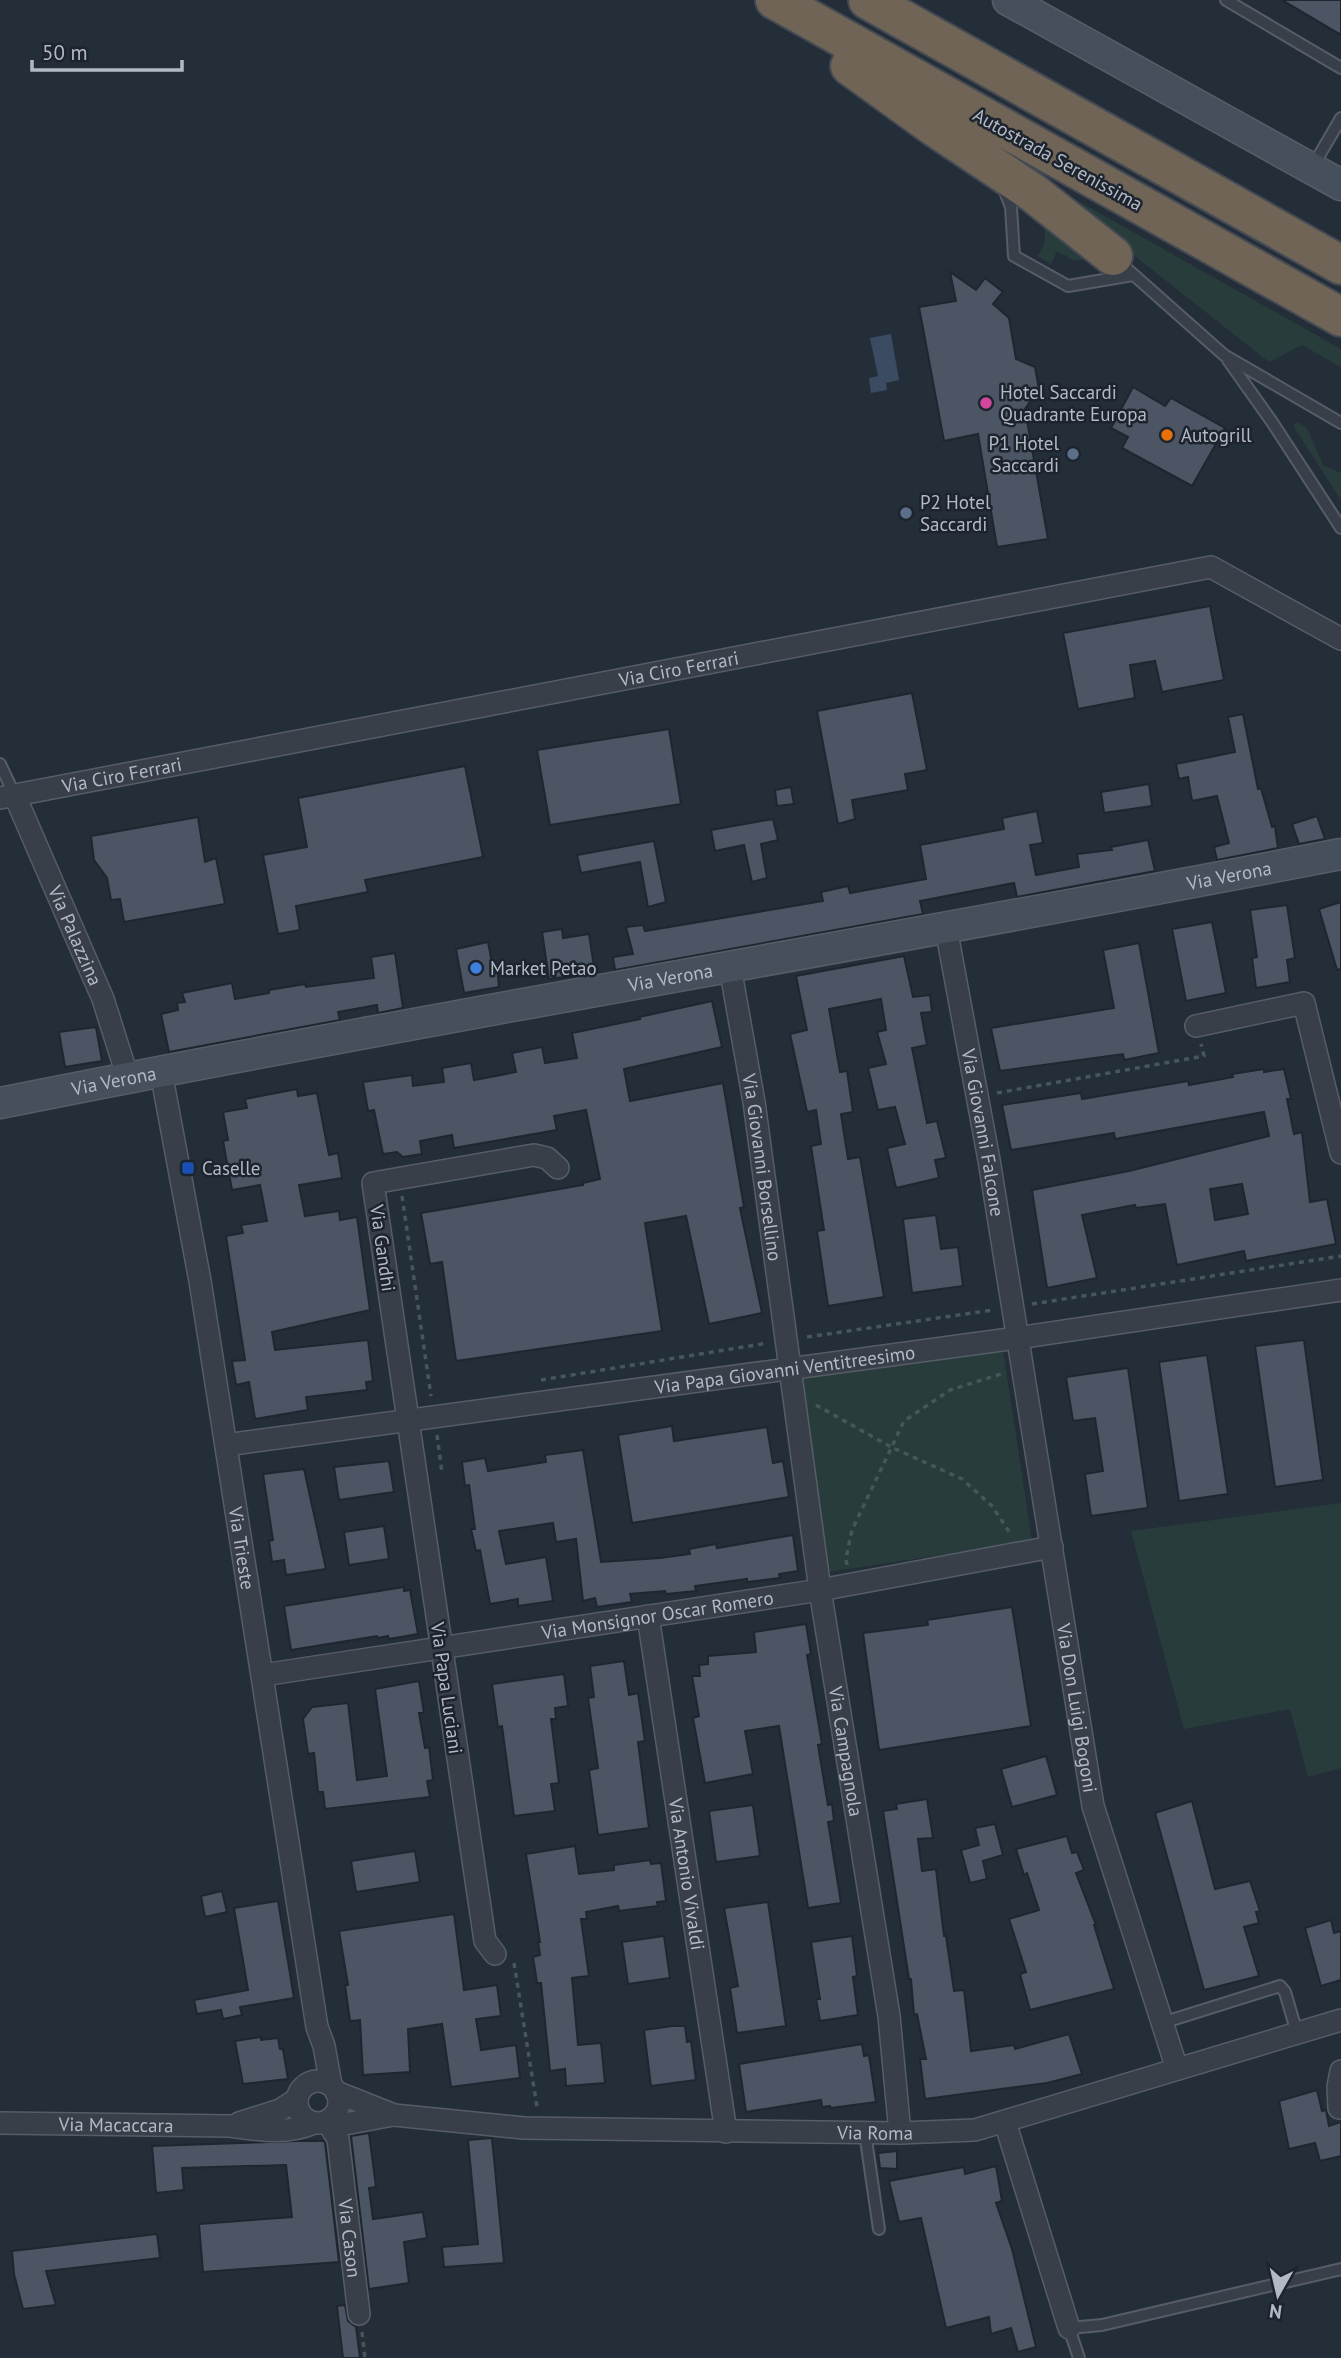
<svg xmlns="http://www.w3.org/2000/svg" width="1341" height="2358" viewBox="0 0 1341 2358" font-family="'PT Sans',sans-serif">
<rect width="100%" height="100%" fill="#242e39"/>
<!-- green -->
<g fill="#293c3c">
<path d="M1069 196 1341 349V367L1302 345 1269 362 1065 201Z"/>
<path d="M1042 220 1108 261 1085 259 1074 261 1057 251 1051 264 1037 256C1047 245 1046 234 1042 220Z"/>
<path d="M1298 422 1308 430 1323 465 1341 473V500L1295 429 1294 425Z"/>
<path d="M1003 1350 1032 1541 828 1572 800 1379Z"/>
<path d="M1341 1503V1768L1308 1777 1290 1709 1184 1729 1131 1531Z"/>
</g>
<!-- water -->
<path fill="#3b4b61" d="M891 334 899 380 886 383 887 390 871 393 869 378 878 376 870 338Z"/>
<!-- building -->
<g fill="#4b5563" stroke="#1f2630" stroke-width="2" fill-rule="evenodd">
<path d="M1282 0H1341V35Z"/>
<path d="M950 272 976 290 985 278 1003 292 993 304 1009 318 1016 359 1035 367 1039 389 1025 409 1048 539 997 547 978 434 944 441 919 307 956 301Z"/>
<path d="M1133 387 1165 406 1171 398 1225 428 1192 486 1122 448 1128 437 1111 428Z"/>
<path d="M1210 606 1224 680 1162 692 1155 661 1130 665 1135 698 1078 709 1063 633Z"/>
<path d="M912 693 927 770 905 774 908 790 852 800 855 819 838 824 817 711Z"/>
<path d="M1243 714 1258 789 1261 788 1272 827 1275 826 1278 848 1217 860 1214 847 1229 843 1217 796 1192 801 1188 777 1179 779 1176 764 1235 752 1228 717Z"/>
<path d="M669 729 681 804 550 825 537 750Z"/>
<path d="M465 766 483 857 365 880 368 892 296 906 300 930 278 934 263 855 307 847 298 798Z"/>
<path d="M1149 784 1152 806 1104 813 1101 792Z"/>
<path d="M791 787 794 804 777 806 775 790Z"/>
<path d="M1037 811 1043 843 1030 845 1036 875 1079 867 1077 854 1112 850 1111 847 1148 840 1155 871 1017 897 1014 883 920 901 923 914 615 970 613 957 633 954 626 927 643 925 645 931 823 901 821 892 848 886 850 893 926 879 920 845 1004 829 1002 818Z"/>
<path d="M1317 816 1325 839 1299 844 1292 824Z"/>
<path d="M198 817 205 862 216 858 225 904 124 922 120 899 111 900 107 878 94 860 91 836Z"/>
<path d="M773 819 778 840 761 844 767 878 752 882 744 845 715 851 711 830Z"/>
<path d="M654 841 666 902 648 907 640 862 581 873 577 855Z"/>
<path d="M1341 902V969L1337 970 1319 909Z"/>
<path d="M1287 905 1295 958 1287 960 1290 982 1256 988 1252 958 1257 957 1250 910Z"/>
<path d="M1212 922 1226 993 1186 1001 1172 929Z"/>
<path d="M562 929 563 938 589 934 595 973 549 979 542 932Z"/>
<path d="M488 942 493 968 497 967 499 987 464 993 456 949Z"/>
<path d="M1139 943 1159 1053 1124 1060 1123 1054 1000 1071 991 1028 1114 1008 1103 950Z"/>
<path d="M395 953 403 1008 378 1013 377 1005 338 1012 340 1020 169 1052 161 1014 178 1010 177 1003 185 1002 182 993 232 983 235 999 269 993V990L305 984 306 987 374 978 371 957Z"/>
<path d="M904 956 913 997 930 995 932 1012 921 1013 927 1045 912 1048 927 1123 937 1121 946 1158 935 1160 939 1178 896 1188 887 1148 905 1144 895 1107 878 1110 868 1068 886 1064 877 1032 886 1030 881 999 829 1009 840 1072 847 1071 853 1112 841 1114 848 1159 860 1157 884 1297 828 1306 817 1231 824 1230 811 1146 821 1144 816 1110 807 1112 790 1034 807 1030 796 976Z"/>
<path d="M712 1001 722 1047 624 1069 630 1101 723 1083 744 1207 740 1208 762 1313 709 1324 686 1216 645 1223 662 1331 456 1361 442 1262 430 1264 421 1213 583 1185V1183L600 1179 586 1110 554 1116 557 1130 454 1148 452 1135 420 1141 422 1154 403 1157 397 1152 383 1154 374 1110 368 1111 363 1082 412 1075 413 1086 444 1082 442 1068 471 1063 474 1080 516 1072 512 1053 542 1047 545 1063 577 1058 572 1033 640 1019 639 1017Z"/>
<path d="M96 1027 102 1061 65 1067 59 1032Z"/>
<path d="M1264 1069V1072L1284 1069 1291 1099H1287L1294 1134 1302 1132 1310 1202 1327 1199 1336 1244 1246 1261 1244 1251 1177 1265 1165 1204 1136 1208 1135 1205 1082 1215 1097 1278 1047 1288 1032 1190 1129 1171 1269 1136 1264 1112 1115 1139 1114 1133 1011 1150 1002 1105 1081 1093 1082 1099 1188 1081 1189 1085 1233 1077 1232 1074ZM1242 1184 1248 1214 1215 1220 1210 1189Z"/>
<path d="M297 1089 298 1096 317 1093 329 1155 338 1153 342 1178 299 1185 305 1216 339 1211 340 1220 357 1217 370 1310 272 1332 275 1350 368 1340 373 1381 366 1382 367 1390 306 1397 308 1410 255 1419 249 1382 236 1385 232 1361 245 1360 226 1236 243 1233 241 1225 267 1221 260 1185 232 1190 223 1141 228 1140 223 1112 247 1108 245 1099Z"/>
<path d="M936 1215 941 1249 958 1247 963 1286 912 1293 903 1219Z"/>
<path d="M1304 1340 1323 1480 1275 1487 1255 1346Z"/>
<path d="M1207 1355 1228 1494 1179 1501 1159 1362Z"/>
<path d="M1128 1368 1148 1508 1091 1516 1085 1474 1103 1471 1095 1418 1073 1421 1066 1377Z"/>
<path d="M672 1426 674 1441 767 1427 773 1463 783 1461 789 1497 632 1523 618 1435Z"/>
<path d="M583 1450 601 1562 660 1558 690 1554 689 1549 716 1544 717 1548 793 1535 798 1571 779 1574 780 1578 747 1582V1579L695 1586 696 1591 666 1594 665 1591 630 1594 632 1602 597 1607 595 1598 583 1601 576 1539 556 1542 553 1523 499 1531 506 1564 546 1557 553 1601 518 1606V1599L490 1604 480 1550 476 1551 471 1529H475L469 1485 465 1486 462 1462 485 1458 488 1471 546 1462 545 1455Z"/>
<path d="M389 1461 394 1492 339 1500 334 1467Z"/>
<path d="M304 1469 326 1569 286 1575 284 1560 272 1562 269 1541 273 1540 263 1474Z"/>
<path d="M384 1526 389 1559 349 1565 344 1532Z"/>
<path d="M404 1587V1591L410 1590 418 1634 389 1639 388 1636 378 1638 377 1636 291 1650 284 1606Z"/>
<path d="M1012 1607 1031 1726 879 1750 863 1633 928 1625 927 1620Z"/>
<path d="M806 1624 811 1654 807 1655 822 1744 818 1745 828 1805 832 1804 834 1821 828 1822 841 1903 808 1908 779 1726 745 1731 753 1774 705 1783 693 1718 699 1716 692 1676H700L699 1665 708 1664V1656L756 1652 754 1632Z"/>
<path d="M624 1661 629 1695 638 1693 645 1741 638 1742 649 1828 598 1835 589 1770 598 1768 588 1698 594 1697 590 1666Z"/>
<path d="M564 1674 568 1706 555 1708 556 1719H551L559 1783 551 1784 555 1811 514 1816 502 1726 498 1727 492 1684Z"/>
<path d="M419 1681 424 1713H419L425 1748 429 1747 433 1780 427 1781 430 1797 325 1809 323 1792H318L314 1753 308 1754 303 1719 312 1707 348 1703 357 1780 387 1776 375 1689Z"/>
<path d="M1046 1756 1057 1795 1012 1807 1001 1769Z"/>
<path d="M927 1799 933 1838 918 1839 922 1871 936 1869 944 1936H946L954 1991 964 1990 971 2051 1014 2045 1015 2049 1069 2034 1082 2074 1047 2083 925 2099 920 2059H926L917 2014 914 2015 911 1979H909L883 1811 897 1809 896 1804Z"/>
<path d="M1192 1801 1215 1889 1250 1881 1260 1911 1256 1912 1259 1923 1244 1927 1259 1976 1204 1990 1155 1813Z"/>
<path d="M753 1805 760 1856 716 1862 709 1811Z"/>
<path d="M995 1824 1003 1855 983 1861 987 1879 970 1883 961 1850 979 1845 975 1828Z"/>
<path d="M1067 1836 1072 1853 1077 1852 1084 1870 1076 1873 1096 1925H1094L1114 1989 1030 2010 1020 1974 1026 1972 1009 1919 1039 1910 1027 1873 1024 1875 1016 1849Z"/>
<path d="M575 1846 579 1874 614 1870V1865L650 1860 651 1864 661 1863 666 1901 657 1902 658 1906 619 1911 618 1906 586 1912 587 1919H581L589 1976 572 1978 578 2045 601 2043 605 2083 566 2086 565 2069 550 2071 541 1983H537L533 1957 540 1955 538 1942H540L526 1854Z"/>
<path d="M415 1851 420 1882 356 1892 351 1861Z"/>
<path d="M222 1891 227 1912 205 1917 201 1896Z"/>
<path d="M278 1901 294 1998 240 2007 242 2015 223 2019 221 2010 197 2014 194 2000 248 1990 234 1908Z"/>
<path d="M768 1902 786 2026 737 2033 730 1988 738 1986 724 1908Z"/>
<path d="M454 1914 464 1990 497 1985 501 2016 476 2019 481 2050 516 2045 520 2078 451 2087 442 2024 408 2029 410 2072 363 2075 360 2020 350 2021 345 1985H348L339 1931Z"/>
<path d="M1331 1920 1334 1933 1341 1931V1980L1321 1986 1305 1928Z"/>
<path d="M664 1936 670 1978 628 1984 622 1942Z"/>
<path d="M852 1936 857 1976 853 1977 858 2015 820 2021 816 1999H820L811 1942Z"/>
<path d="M672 2026H685L687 2042 691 2041 696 2080 651 2086 644 2030Z"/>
<path d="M261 2037V2040L278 2038 280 2049H283L288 2079 243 2084 235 2041Z"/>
<path d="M862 2044 864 2056 869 2055 876 2102 831 2108 830 2106 822 2107 821 2100 746 2112 739 2064Z"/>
<path d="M1317 2090 1322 2111 1326 2110 1329 2126 1341 2122V2156L1320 2161 1315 2143 1289 2149 1279 2101Z"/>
<path d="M369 2133 376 2187 369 2188 373 2219 423 2212 427 2238 404 2242 409 2283 369 2289 351 2136Z"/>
<path d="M492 2138 504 2263 444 2267 442 2247 478 2244 468 2140Z"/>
<path d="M298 2141H324L325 2143 339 2262 203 2272 199 2224 292 2217 286 2165 182 2168 184 2190 156 2193 152 2146Z"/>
<path d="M897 2151V2169L880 2168 878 2153Z"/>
<path d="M996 2166 1002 2201 996 2203 1012 2249 1036 2347 1018 2352 1011 2328 991 2334 989 2317 946 2328 921 2218 899 2222 889 2181 964 2167 965 2174Z"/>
<path d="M157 2234 160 2258 46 2271 56 2305 23 2309 14 2274 12 2251Z"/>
<path d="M345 2305 348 2321 356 2327 360 2358H343L337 2306Z"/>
</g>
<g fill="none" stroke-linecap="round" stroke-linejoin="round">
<defs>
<g id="lane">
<path d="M1226 0 1341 68"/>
<path d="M1313 166 1341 118"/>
<path d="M1004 189 1011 207 1014 256 1068 286 1133 275"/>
<path d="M1117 260 1224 355 1341 423"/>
<path d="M1228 360 1272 422 1341 528"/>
<path d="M0 764 15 796"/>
<path d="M1162 2023 1280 1986 1285 1992 1297 2033"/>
<path d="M865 2133 879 2229"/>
<path d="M1079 2358 1069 2328 1102 2325 1341 2269"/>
</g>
<g id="street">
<path id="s1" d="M15 796 103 999 128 1078"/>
<path id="s2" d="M0 798 1211 567 1341 639"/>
<path id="s3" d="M946 928 989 1160 1093 1806 1177 2069"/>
<path id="s4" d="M730 967 754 1102 820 1590 889 2016 900 2133"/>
<path d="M1196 1026 1304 1003 1341 1153"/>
<path id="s5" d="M161 1072 200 1281 317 2027 324 2046 331 2085"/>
<path id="s6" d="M226 1445 1017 1338 1341 1290"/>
<path id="s7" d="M648 1616 726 2132"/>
<path id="s8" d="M263 1675 820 1590 1052 1547"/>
<path d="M495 1954 485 1941 373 1183 534 1155 547 1158 558 1168"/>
<circle cx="318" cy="2102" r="21"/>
<path id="s9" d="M336 2092 394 2115 524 2128 900 2133 975 2130 1341 2020"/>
<path d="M1339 2108 1338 2087 1341 2071"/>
<path d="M329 2120 345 2124 393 2115"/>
<path id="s10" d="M327 2121 338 2139 359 2314"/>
<path d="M1005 2122 1069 2328"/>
<path id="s11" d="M0 2123 230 2126C258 2130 287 2135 314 2123"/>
<path d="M239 2123 280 2110 297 2099"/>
</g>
<g id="secondary">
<path d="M1008 0 1341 185"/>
<path id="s12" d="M0 1103C446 1014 895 940 1341 854"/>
</g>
<g id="highway">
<path d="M775 0 1341 317"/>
<path d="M868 0 1341 265"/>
<path d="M850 66 936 128 1032 192 1113 256"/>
</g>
</defs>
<!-- lane casing -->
<use href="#lane" stroke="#565d67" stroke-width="14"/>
<!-- street casing -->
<use href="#street" stroke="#565d67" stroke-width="24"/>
<!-- secondary casing -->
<use href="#secondary" stroke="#565d67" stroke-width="33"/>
<!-- highway casing -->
<use href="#highway" stroke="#434a54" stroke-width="42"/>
<!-- path -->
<g stroke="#465759" stroke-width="3.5" stroke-dasharray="5 5" stroke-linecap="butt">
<path d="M997 1093 1204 1056 1201 1044"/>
<path d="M402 1196 431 1396"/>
<path d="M1032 1304 1341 1256"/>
<path d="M807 1337 993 1310"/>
<path d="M541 1380 768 1343"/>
<path d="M816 1405 891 1447 962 1479 992 1506 1012 1536"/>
<path d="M437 1435 442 1473"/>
<path d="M847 1565 846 1558 852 1530 904 1421 950 1390 1004 1373"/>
<path d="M514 1963 537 2107"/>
<path d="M362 2332 365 2358"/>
</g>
<!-- lane -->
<use href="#lane" stroke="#383f49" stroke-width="10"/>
<!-- street -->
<use href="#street" stroke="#383f49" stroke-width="21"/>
<!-- secondary -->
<use href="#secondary" stroke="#464f5c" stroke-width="30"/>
<!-- highway -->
<use href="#highway" stroke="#6f6456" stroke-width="38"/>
</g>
<!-- markers -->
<circle fill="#d1479c" stroke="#1d242e" stroke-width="2.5" cx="986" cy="403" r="7"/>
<circle fill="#e8710a" stroke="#1d242e" stroke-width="2.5" cx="1167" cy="435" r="7"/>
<g fill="#5c6f8a" stroke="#1d242e" stroke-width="2.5">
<circle cx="1073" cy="454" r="7"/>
<circle cx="906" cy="513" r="7"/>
</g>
<circle fill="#3f7fe0" stroke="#1d242e" stroke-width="2.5" cx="476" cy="968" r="7"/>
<rect fill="#1a4fb4" stroke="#1d242e" stroke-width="2.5" x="181" y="1161" width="14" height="14" rx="3.5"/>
<g text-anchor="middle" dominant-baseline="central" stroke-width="5" stroke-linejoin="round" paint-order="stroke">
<!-- street labels -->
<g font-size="19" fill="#b3bac5" stroke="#1d242e">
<text transform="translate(1058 159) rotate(29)">Autostrada Serenissima</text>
<text stroke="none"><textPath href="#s2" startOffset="691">Via Ciro Ferrari</textPath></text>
<text stroke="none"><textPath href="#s2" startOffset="124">Via Ciro Ferrari</textPath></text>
<text stroke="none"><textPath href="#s12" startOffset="1250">Via Verona</textPath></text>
<text stroke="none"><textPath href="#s1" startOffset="152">Via Palazzina</textPath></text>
<text stroke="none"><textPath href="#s12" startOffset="682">Via Verona</textPath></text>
<text stroke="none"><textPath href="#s12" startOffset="116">Via Verona</textPath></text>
<text stroke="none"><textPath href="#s3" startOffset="208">Via Giovanni Falcone</textPath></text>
<text stroke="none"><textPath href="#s4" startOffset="203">Via Giovanni Borsellino</textPath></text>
<text transform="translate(383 1248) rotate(82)">Via Gandhi</text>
<text stroke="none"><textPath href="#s6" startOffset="564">Via Papa Giovanni Ventitreesimo</textPath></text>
<text stroke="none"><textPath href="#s5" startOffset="483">Via Trieste</textPath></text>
<text stroke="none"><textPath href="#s8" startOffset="399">Via Monsignor Oscar Romero</textPath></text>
<text transform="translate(447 1688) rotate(82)">Via Papa Luciani</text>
<text stroke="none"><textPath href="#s3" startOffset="791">Via Don Luigi Bogoni</textPath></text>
<text stroke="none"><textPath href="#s4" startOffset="793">Via Campagnola</textPath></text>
<text stroke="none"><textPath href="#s7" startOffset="261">Via Antonio Vivaldi</textPath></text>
<text stroke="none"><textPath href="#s11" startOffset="116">Via Macaccara</textPath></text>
<text stroke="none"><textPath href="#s9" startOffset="544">Via Roma</textPath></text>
<text stroke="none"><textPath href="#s10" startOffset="121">Via Cason</textPath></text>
</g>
<!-- poi labels -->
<g font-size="19" fill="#b3bac5" stroke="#1d242e" text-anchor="start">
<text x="1000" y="392">Hotel Saccardi<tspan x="1000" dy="22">Quadrante Europa</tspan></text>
<text x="1181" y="435">Autogrill</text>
<text x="1059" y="443" text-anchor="end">P1 Hotel<tspan x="1059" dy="22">Saccardi</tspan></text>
<text x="920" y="502">P2 Hotel<tspan x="920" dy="22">Saccardi</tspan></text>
<text x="490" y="968">Market Petao</text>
<text x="202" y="1168">Caselle</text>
</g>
</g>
<!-- north arrow -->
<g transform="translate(1278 2295) rotate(188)" stroke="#1d242e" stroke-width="5" paint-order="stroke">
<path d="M0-5L12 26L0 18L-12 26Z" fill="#b3bac5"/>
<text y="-10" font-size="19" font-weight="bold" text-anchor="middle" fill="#b3bac5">N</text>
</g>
<!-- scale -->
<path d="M32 60v10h150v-10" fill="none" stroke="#b3bac5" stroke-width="3.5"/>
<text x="42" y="60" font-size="21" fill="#b3bac5" stroke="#1d242e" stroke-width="5" paint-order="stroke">50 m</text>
</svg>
